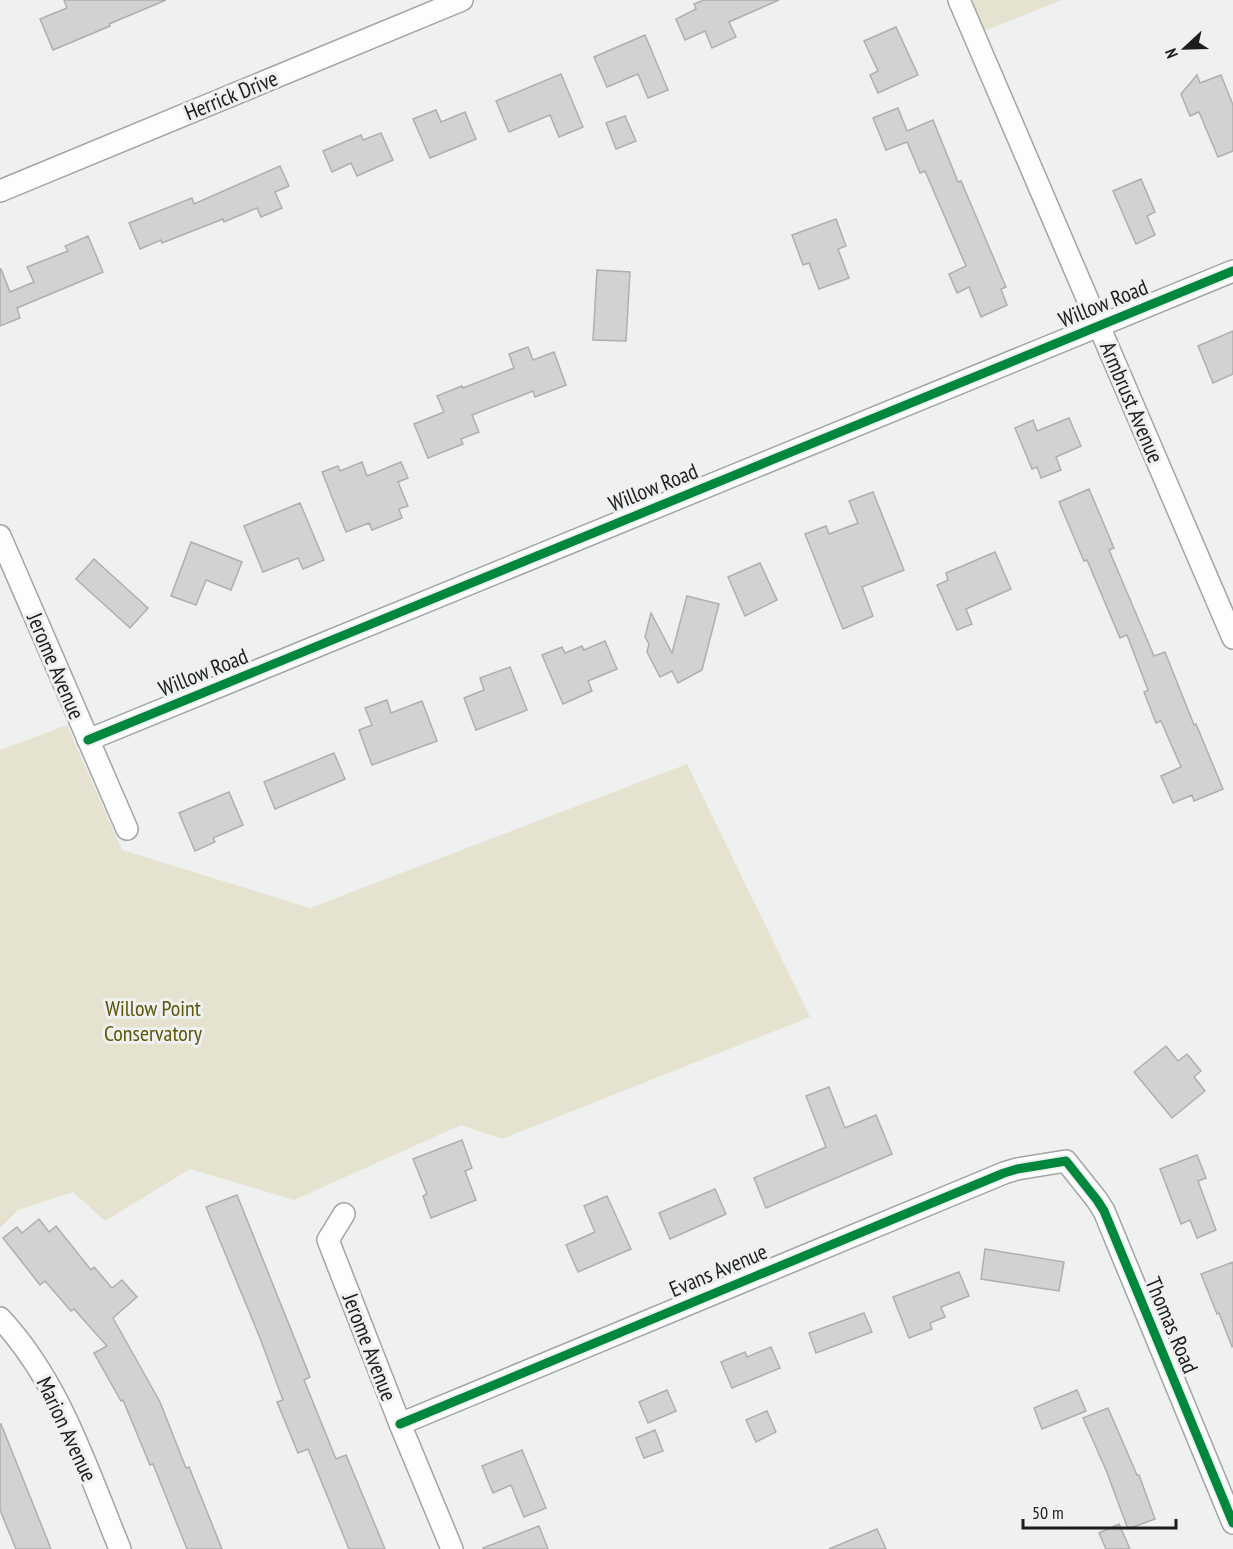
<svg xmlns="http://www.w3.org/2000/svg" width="1233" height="1549" viewBox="0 0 1233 1549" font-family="'PT Sans Narrow',sans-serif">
<rect width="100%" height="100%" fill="#eff0f0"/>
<!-- green -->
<g fill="#e5e3cf">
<path d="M971 0H1062L984 31Z"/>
<path d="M67 725 122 850 310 908 687 764 810 1017 502 1139 461 1125 294 1200 190 1169 105 1221 73 1192 18 1210 0 1228V750Z"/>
</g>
<!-- building -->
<g fill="#d1d2d2" stroke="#aeafae" stroke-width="1.5">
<path d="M64 0H166L109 24 110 26 53 50 40 19 67 8Z"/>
<path d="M704 0H779L729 22 736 37 712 48 705 31 685 40 676 19 696 9 694 4Z"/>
<path d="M896 27 918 75 878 93 870 75 878 71 864 41Z"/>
<path d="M645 35 668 90 648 98 638 74 607 87 594 57Z"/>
<path d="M561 74 583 127 559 137 550 115 509 132 496 101Z"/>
<path d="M1197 75 1200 83 1221 75 1233 105V151L1218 157 1199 112 1190 116 1181 94Z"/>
<path d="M898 108 907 131 933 120 958 182 961 181 1006 287 1001 289 1007 305 981 317 969 287 957 293 949 274 966 266 925 171 920 173 907 142 886 150 873 118Z"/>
<path d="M436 110 441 122 465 112 476 139 430 158 413 119Z"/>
<path d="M625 116 636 141 616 149 606 123Z"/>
<path d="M381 133 393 160 357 176 351 163 332 172 323 151 361 135 363 140Z"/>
<path d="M280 166 289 186 275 192 282 208 261 217 257 208 224 222 223 219 162 243 161 240 140 249 129 223 192 198 194 204Z"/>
<path d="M1141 179 1155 212 1147 216 1155 235 1136 244 1113 191Z"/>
<path d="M836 219 846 246 838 249 849 278 819 289 809 263 803 265 792 235Z"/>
<path d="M88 236 103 272 17 308 20 318 0 326V269H1L10 292 34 282 27 267 68 251 65 246Z"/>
<path d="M597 270 630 272 626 341 593 340Z"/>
<path d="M1233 331V374L1213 383 1198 346Z"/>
<path d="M528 347 533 360 554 352 566 385 535 397 533 391 472 415 479 432 461 439 463 444 428 458 414 424 444 412 437 396 462 386 463 388 514 368 509 354Z"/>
<path d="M1069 418 1081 446 1056 457 1061 470 1041 478 1037 467 1032 469 1015 428 1033 420 1037 431Z"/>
<path d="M362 462 367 476 401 462 408 478 398 482 408 506 399 509 402 518 372 530 369 523 346 532 322 472 338 466 340 471Z"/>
<path d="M1089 489 1114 548 1109 550 1154 656 1165 652 1194 725 1196 724 1223 789 1194 801 1192 795 1173 803 1161 776 1181 767 1161 721 1156 723 1144 692 1148 690 1127 635 1120 638 1087 560 1084 561 1059 502Z"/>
<path d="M873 492 904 570 862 587 873 616 843 629 805 534 826 526 829 534 858 523 849 501Z"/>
<path d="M300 503 324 560 303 569 298 558 263 572 244 526Z"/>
<path d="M191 542 242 562 231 590 206 580 196 605 171 596Z"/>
<path d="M995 552 1011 589 966 609 972 624 957 630 937 585 948 580 946 573Z"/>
<path d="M94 559 148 608 130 628 76 579Z"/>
<path d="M760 563 777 600 745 616 728 577Z"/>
<path d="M687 596 719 604 702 670 678 683 672 671 660 677 647 652 649 644 645 637 651 613 672 653Z"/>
<path d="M605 641 617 669 588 681 592 691 563 704 542 655 562 647 565 653 582 646 584 650Z"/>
<path d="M510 667 527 710 476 730 464 698 484 690 480 678Z"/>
<path d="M387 700 391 713 422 701 437 741 372 765 359 730 372 725 365 708Z"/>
<path d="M334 753 345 779 275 809 264 782Z"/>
<path d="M229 792 243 825 213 838 215 842 195 851 179 813Z"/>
<path d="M1166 1046 1178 1061 1187 1054 1201 1071 1194 1077 1205 1091 1172 1118 1134 1072Z"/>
<path d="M829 1087 845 1128 876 1115 892 1154 766 1208 754 1178 826 1147 806 1096Z"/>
<path d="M462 1140 472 1168 465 1171 476 1200 431 1218 423 1196 427 1194 413 1159Z"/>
<path d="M1197 1155 1206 1178 1198 1181 1216 1230 1197 1238 1190 1220 1181 1224 1160 1169Z"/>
<path d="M715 1189 726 1214 670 1239 659 1213Z"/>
<path d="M237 1195 310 1377 304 1380 336 1459 346 1455 385 1549H349L308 1449 298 1453 277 1402 283 1400 260 1338 206 1207Z"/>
<path d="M607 1196 631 1249 578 1272 566 1245 595 1232 584 1206Z"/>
<path d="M39 1219 49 1232 56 1226 91 1270 94 1267 112 1288 122 1280 137 1297 113 1318 160 1402 186 1468 189 1467 222 1549H187L153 1464 150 1465 123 1400 121 1401 94 1353 107 1346 74 1309 71 1311 45 1281 40 1285 3 1238 17 1227 22 1233Z"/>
<path d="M985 1249 1064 1262 1059 1291 981 1279Z"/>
<path d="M1233 1262V1346L1232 1347 1219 1313 1217 1314 1201 1274Z"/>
<path d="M959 1272 969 1296 941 1307 945 1317 930 1323 932 1329 909 1338 893 1297Z"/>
<path d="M864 1313 872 1332 816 1353 809 1333Z"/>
<path d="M771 1347 780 1368 732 1388 721 1362 745 1352 747 1357Z"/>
<path d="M667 1390 676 1411 648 1423 639 1402Z"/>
<path d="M1077 1390 1086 1411 1042 1429 1034 1408Z"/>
<path d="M1108 1408 1137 1475H1139L1155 1519 1128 1529 1106 1470 1083 1418Z"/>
<path d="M767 1411 776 1432 756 1442 746 1420Z"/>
<path d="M0 1424H1L51 1549H16L0 1510Z"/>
<path d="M655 1430 663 1451 644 1458 636 1438Z"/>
<path d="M522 1450 546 1508 524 1517 511 1485 493 1493 482 1466Z"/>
<path d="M1119 1524 1130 1549H1106L1099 1533Z"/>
<path d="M539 1526 548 1549H484L483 1548Z"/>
<path d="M877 1529 886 1549H829Z"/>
</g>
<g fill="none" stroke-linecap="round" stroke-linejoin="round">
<defs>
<g id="street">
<path d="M959 0 1233 638"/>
<path d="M0 191 462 0"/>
<path d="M0 536 127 829"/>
<path d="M88 740 1233 271"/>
<path d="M344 1214 328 1240 400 1424 452 1549"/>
<path d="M0 1318C60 1382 87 1469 120 1549"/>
<path d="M400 1424 1004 1173 1017 1169 1066 1161 1097 1200 1104 1211 1233 1523"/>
</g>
</defs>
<!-- street casing -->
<use href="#street" stroke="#a3a4a4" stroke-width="24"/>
<!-- street -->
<use href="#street" stroke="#fdfdfd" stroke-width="21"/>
<defs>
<g id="cycleway">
<path d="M88 740 1233 271"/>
<path d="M400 1424 1004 1173 1017 1169 1066 1161 1097 1200 1104 1211 1233 1523"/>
</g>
</defs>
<!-- cycleway casing -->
<use href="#cycleway" stroke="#eef1f0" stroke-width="13"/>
<!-- cycleway -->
<use href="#cycleway" stroke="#00873e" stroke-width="9"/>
</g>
<g text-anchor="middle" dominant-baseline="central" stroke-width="6" stroke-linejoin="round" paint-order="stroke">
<!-- street labels -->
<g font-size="22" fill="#1c1d1d" stroke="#eef1f0">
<text transform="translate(231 95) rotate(-22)">Herrick Drive</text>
<text transform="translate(1103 303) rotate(-22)">Willow Road</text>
<text transform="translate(1132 402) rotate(67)">Armbrust Avenue</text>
<text transform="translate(653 487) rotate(-22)">Willow Road</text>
<text transform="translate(56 666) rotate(67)">Jerome Avenue</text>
<text transform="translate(203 672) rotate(-22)">Willow Road</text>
<text transform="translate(718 1270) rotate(-23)">Evans Avenue</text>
<text transform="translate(1172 1325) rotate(67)">Thomas Road</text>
<text transform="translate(370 1347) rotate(69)">Jerome Avenue</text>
<text transform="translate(67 1429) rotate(65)">Marion Avenue</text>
</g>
<!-- park labels -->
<g font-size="22" fill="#5d5507" stroke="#eef1f0">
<text x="153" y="1008">Willow Point<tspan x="153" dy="25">Conservatory</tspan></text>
</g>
</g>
<!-- north arrow -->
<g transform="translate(1185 48) rotate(248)" stroke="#eef1f0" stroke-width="4.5" paint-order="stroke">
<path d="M0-4.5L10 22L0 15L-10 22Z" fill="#1c1d1d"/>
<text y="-9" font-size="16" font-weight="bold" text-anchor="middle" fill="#1c1d1d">N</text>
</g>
<!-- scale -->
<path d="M1023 1519v9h153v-9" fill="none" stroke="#1c1d1d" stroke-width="3"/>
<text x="1032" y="1519" font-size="18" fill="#1c1d1d" stroke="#eef1f0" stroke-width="4.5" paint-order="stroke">50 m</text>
</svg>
